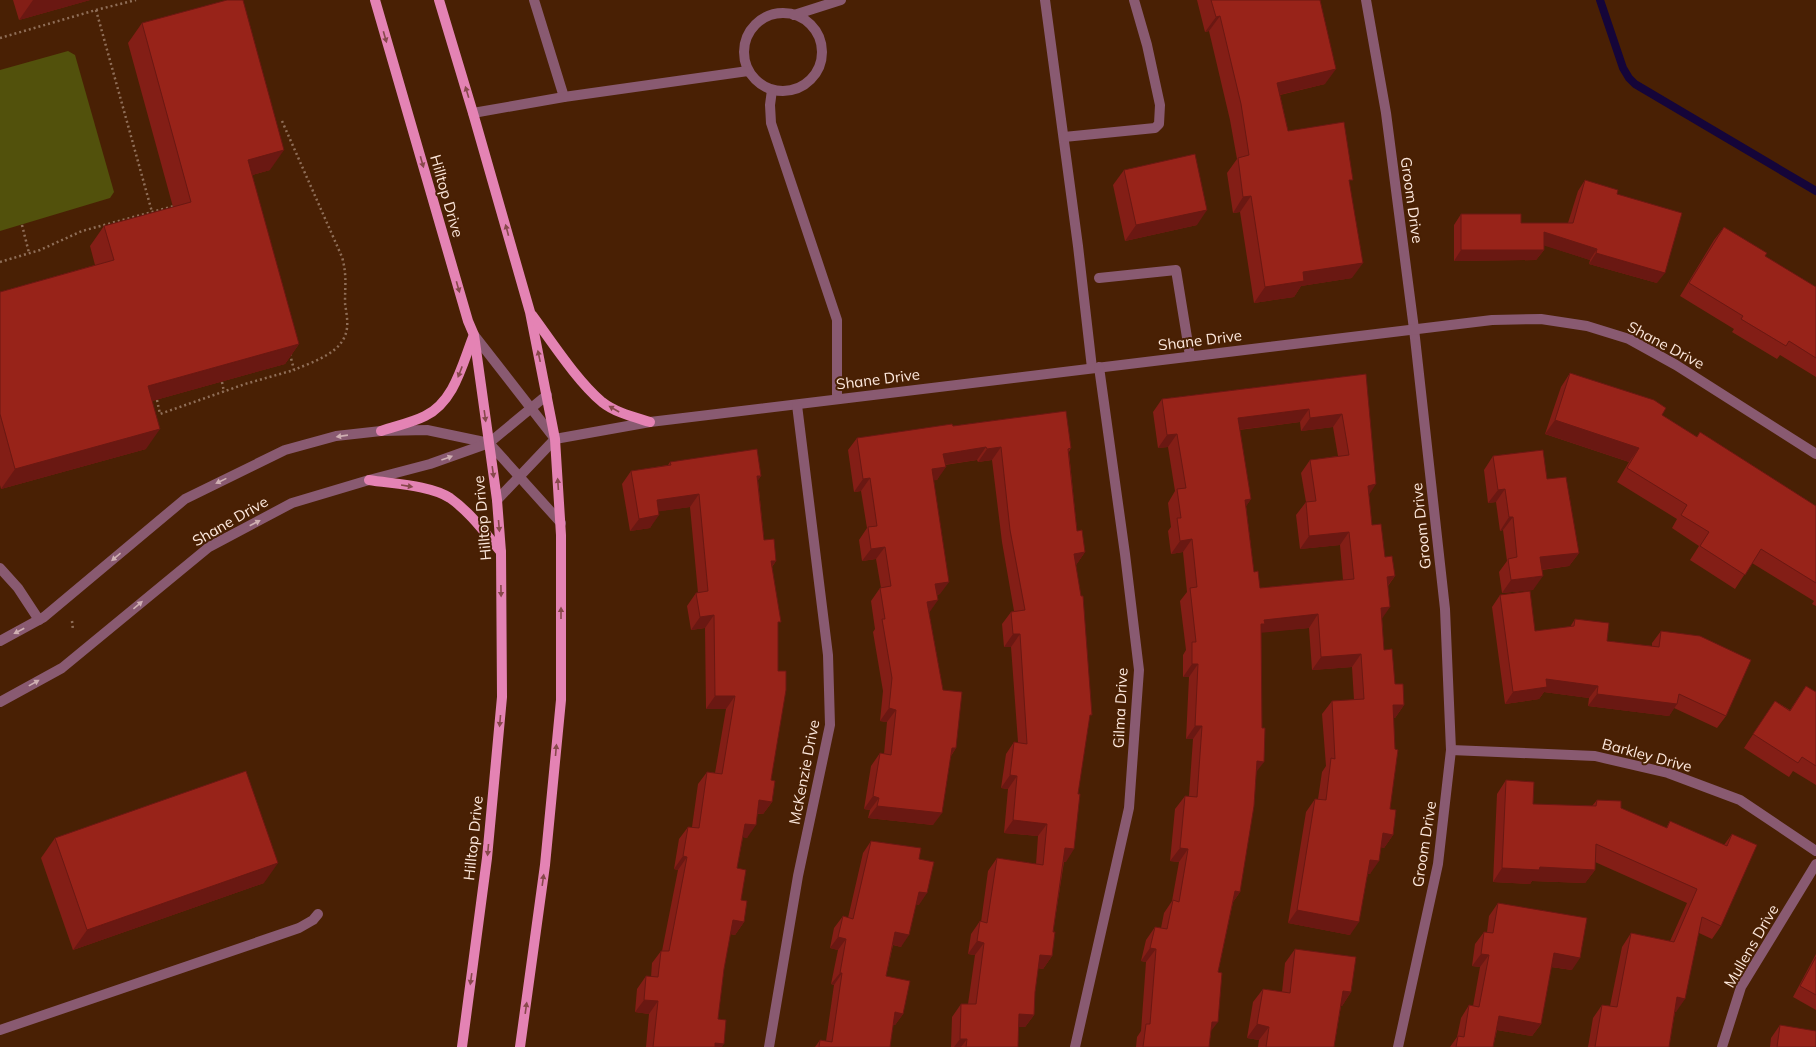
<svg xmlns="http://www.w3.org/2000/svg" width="1816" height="1047" viewBox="0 0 1816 1047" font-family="Mulish,sans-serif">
<rect width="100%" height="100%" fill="#492004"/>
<!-- green -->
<path fill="#52510c" d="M68 51 75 55 114 192 110 198 0 231V70Z"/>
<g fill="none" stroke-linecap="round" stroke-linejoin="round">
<!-- stream -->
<path stroke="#150539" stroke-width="8" d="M1600 0 1623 68 1629 78 1635 84 1816 191"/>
<!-- path -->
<g stroke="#8f6e58" stroke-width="2.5" stroke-dasharray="2 3" stroke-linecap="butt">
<path d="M96 10 136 0"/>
<path d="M0 38 96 10 152 212"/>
<path d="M282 121 342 257C347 275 345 285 345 303 346 311 348 320 347 328 344 353 314 361 294 370"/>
<path d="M22 225 29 253"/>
<path d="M0 262 40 250 82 231 174 206"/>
<path d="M222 382 224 392"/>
<path d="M157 400 160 414 245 384 294 370 290 354"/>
<path d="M72 621 73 630"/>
</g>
<!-- minor -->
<g stroke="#895a71" stroke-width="10">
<path d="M534 0 564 97"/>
<path d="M1045 0 1078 246 1092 368"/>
<path d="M1366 0 1386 113 1414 329 1445 609 1451 750 1438 864 1398 1047"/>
<circle cx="783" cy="52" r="39"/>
<path d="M794 15 841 0"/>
<path d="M772 90 770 105 771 123 837 320V399"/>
<path d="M473 113 564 97 748 71"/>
<path d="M1064 137 1155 128 1159 124 1160 105 1147 45 1134 0"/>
<path d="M1099 278 1176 270 1190 356"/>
<path d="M474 335 555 439"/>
<path d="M497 500 555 439 650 422 1492 320 1541 319 1587 326 1629 339 1676 365 1816 454"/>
<path d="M0 568 18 588 39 620"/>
<path d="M0 641 44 617 185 499 285 450 336 436 381 431 427 430 489 443 561 523"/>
<path d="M0 702 62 668 209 547 292 503 369 480 430 464 489 443 547 395"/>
<path d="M1451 750 1595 756 1668 773 1740 800 1816 851"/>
<path d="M0 1030 299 928 313 920 318 914"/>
<path d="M769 1047 798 876 830 725 828 655 797 405"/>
<path d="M1075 1047 1129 808 1139 670 1125 554 1099 367"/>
<path d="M1722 1047 1741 987 1816 864"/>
</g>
<!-- major -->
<g stroke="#e483b4" stroke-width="10">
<path d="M375 0 468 321 474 335 497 500 501 552 502 697 487 858 462 1047"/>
<path d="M439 0 473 113 530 312 555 439 561 535V700L545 865 520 1047"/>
<path d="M532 315C552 342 577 381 602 402 616 413 634 417 650 422"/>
<path d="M381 431C395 426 411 423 425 416 454 402 462 365 473 337"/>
<path d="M369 480C393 484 430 485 450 498 470 512 485 533 501 552"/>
</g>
</g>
<!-- wall -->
<g fill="#831e16" fill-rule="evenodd">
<path d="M13 0H90L19 20Z"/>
<path d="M1197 0H1320L1325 84 1280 95 1288 131 1350 184 1352 278 1301 286 1294 297 1254 303 1240 212 1233 213 1227 173 1237 159 1230 120 1209 31 1205 32Z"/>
<path d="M142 23 270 170 252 175 299 344 285 364 152 401 146 449 1 489 0 485V292L95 265 90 246 104 226 173 207 128 43Z"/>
<path d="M1124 170 1197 225 1125 241 1113 185Z"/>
<path d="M1585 180 1617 194 1657 283 1589 264 1590 260 1544 245V250L1536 260 1454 261V225L1461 214 1521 223H1568L1578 191Z"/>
<path d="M1724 227 1765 256 1816 287V377L1780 355 1777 359 1732 332 1734 329 1680 296 1714 240Z"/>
<path d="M1570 373 1662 415 1697 437 1700 432 1816 506V606L1812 604 1814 601 1752 563 1735 589 1690 560 1699 546 1672 528 1677 519 1617 482 1629 462 1545 434 1561 387Z"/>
<path d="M1366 374 1369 495 1372 525 1385 557 1395 576 1388 586 1382 619 1384 650 1395 684 1404 705 1395 718H1394L1390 809 1393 835 1384 848 1381 847 1370 874H1368L1350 935 1288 923 1306 812 1315 799H1318L1322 772 1326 766 1322 714 1332 701 1354 700 1352 667 1312 670 1309 628 1261 632 1256 772 1240 892 1233 902 1218 972 1209 1047H1136L1137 1037 1141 1031 1146 962 1141 961 1146 940 1155 927 1161 928 1164 913 1172 901 1179 862 1170 861 1175 809 1185 796H1189L1193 739H1186L1189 677H1183V655L1186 650 1180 601 1187 592 1183 552 1171 554 1168 531 1171 527 1168 503 1175 491 1168 447 1158 448 1153 412 1162 399ZM1300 422 1301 431 1333 427 1338 456 1310 460 1301 473 1306 502 1296 515 1300 549 1340 545 1343 580 1260 588 1254 572 1246 506 1251 499 1239 430Z"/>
<path d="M953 426 1071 448 1069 452 1077 531 1085 552 1076 565H1075L1089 720 1066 862H1064L1053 932 1052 956 1043 969 1038 968 1035 992 1034 1015 1025 1027H1018V1047H951L952 1017 961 1004H968L975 955 968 954 971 934 980 921 981 922 988 871 997 858 1036 864 1038 836 1004 833 1008 789 1001 788 1006 754 1014 742H1018L1011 647H1004L1002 624 1011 612 1014 611 1002 542 992 460 978 462 977 460 945 465 937 480H933L940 594 937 595 929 613 943 690 956 748 951 756 933 825 868 818 870 810 864 809 871 766 880 753 884 754 887 722 880 721 883 691 873 632 875 629 871 601 880 588H881L876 559 862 561 859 540 867 528 861 491 854 492 848 450 857 438Z"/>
<path d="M1493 456 1547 479 1579 553 1569 566 1542 570 1533 590 1502 593 1499 572 1507 561 1503 530 1500 531 1496 502 1488 503 1484 470Z"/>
<path d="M670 462 761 476 758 480 764 540 776 561 772 567 778 626 771 780 772 802 763 814H757L747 838 743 837 737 868 744 922 735 935 730 934 724 969 718 1019 722 1047H646L649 1014 635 1012 637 989 646 976 651 977 652 963 661 951H662L678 870 674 869 679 839 688 827H692L698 784 707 772 715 773 726 709H706L705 628 691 630 687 606 696 593H698L690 507 659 511 650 528 630 531 622 484 631 471 668 465Z"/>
<path d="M1500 595 1535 631 1570 627 1575 619 1607 641 1652 646V643L1661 631 1726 716 1717 728 1674 708 1669 716 1588 706 1589 698 1544 692 1539 699 1505 704 1492 607Z"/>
<path d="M1806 686 1816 692V785L1793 771 1789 777 1744 748 1775 701 1790 710Z"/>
<path d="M1506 780 1533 804 1592 806 1597 800 1621 808 1666 828 1670 821 1724 845 1732 834 1721 926 1712 939 1699 933 1676 1012H1675L1669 1047H1588L1593 1018 1602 1005 1610 1006 1622 947 1631 933 1670 941 1687 903 1595 862V870L1585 883 1532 881 1530 884 1493 882 1497 794Z"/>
<path d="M55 838 264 883 73 950 41 858Z"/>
<path d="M871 841 919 859V905L916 904 901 947 893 945 886 976 903 1014 895 1025H893L890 1047H815L820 1040 826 1041 834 985 831 984 838 950 830 948 834 928 843 916 848 918 863 853Z"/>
<path d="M1498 903 1572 970 1551 967 1541 1024 1532 1036 1497 1030 1493 1047H1450L1457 1037 1461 1018 1469 1005 1473 1006 1480 967 1472 966 1475 944 1484 932H1487L1489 916Z"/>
<path d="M1295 949 1351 992 1342 1006H1341L1334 1047H1258L1259 1040 1247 1038 1253 1002 1263 989 1282 992 1285 963Z"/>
<path d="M1816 954V1010L1793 997Z"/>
<path d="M1780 1025 1816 1047H1770L1771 1038Z"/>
</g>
<!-- shaded-wall -->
<g fill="#6a1812">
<path d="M33 0H90L19 20Z"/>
<path d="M1220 16 1209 31 1205 32 1216 17Z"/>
<path d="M1336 69 1325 84 1266 98 1277 83Z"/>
<path d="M284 150 270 170 234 180 248 160Z"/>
<path d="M1251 196 1240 212 1233 213 1243 197Z"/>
<path d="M1207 210 1197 225 1125 241 1136 225Z"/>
<path d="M1544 232 1597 249 1590 260 1536 243Z"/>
<path d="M1461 250H1544L1536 260 1454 261Z"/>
<path d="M1596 253 1665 273 1657 283 1589 264Z"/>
<path d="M1363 263 1352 278 1301 286 1294 297 1254 303 1265 287 1303 272Z"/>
<path d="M299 344 285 364 134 406 148 386Z"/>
<path d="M1309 409 1300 422 1228 431 1238 418Z"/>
<path d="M1342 414 1333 427 1301 431 1310 418Z"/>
<path d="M1555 420 1639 448 1629 462 1545 434Z"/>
<path d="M160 429 146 449 1 489 15 469Z"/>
<path d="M1177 434 1168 447 1158 448 1167 435Z"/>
<path d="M986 447 977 460 935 466 943 454Z"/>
<path d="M1001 447 992 460 978 462 987 449Z"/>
<path d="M946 467 937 480 923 482 932 469Z"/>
<path d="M757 476H761L752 488Z"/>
<path d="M870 478 861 491 854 492 863 479Z"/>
<path d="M1376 484 1367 498 1368 486Z"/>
<path d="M1505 489 1496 502 1488 503 1498 490Z"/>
<path d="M699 494 690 507 648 513 657 500Z"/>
<path d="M1251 499 1242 512 1245 500Z"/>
<path d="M659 515 650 528 630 531 639 519Z"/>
<path d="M1509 517H1513L1503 530 1500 531Z"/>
<path d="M1349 532 1340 545 1300 549 1309 536Z"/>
<path d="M1192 539 1183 552 1171 554 1180 541Z"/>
<path d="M885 547 876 559 862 561 871 549Z"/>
<path d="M1085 552 1076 565 1065 567 1074 554Z"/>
<path d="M1579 553 1569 566 1531 571 1540 557Z"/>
<path d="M771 561H776L767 573Z"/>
<path d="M1395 576 1385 589 1387 577Z"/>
<path d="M1543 576 1533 590 1502 593 1511 580Z"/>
<path d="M949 582 940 594 926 596 935 584Z"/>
<path d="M938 600 929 613 927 602Z"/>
<path d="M1390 607 1381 620V608Z"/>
<path d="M1318 614 1309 628 1259 633 1252 637 1264 620Z"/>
<path d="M714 615 705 628 691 630 700 617Z"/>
<path d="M1013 634H1020L1011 647H1004Z"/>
<path d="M1361 654 1352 667 1312 670 1321 657Z"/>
<path d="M1192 664H1198L1189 677H1183Z"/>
<path d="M1546 679 1598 686 1589 698 1544 692 1539 699 1505 704 1513 692Z"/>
<path d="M1597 694 1677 704 1669 716 1588 706Z"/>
<path d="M715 696H735L726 709H706Z"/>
<path d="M1393 705H1404L1395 718 1384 719Z"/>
<path d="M889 708 896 710 887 722 880 721Z"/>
<path d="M1195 726H1202L1193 739H1186Z"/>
<path d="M952 748H956L947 761Z"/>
<path d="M1257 761 1264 762 1254 775Z"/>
<path d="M1010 775 1017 776 1008 789 1001 788Z"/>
<path d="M873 796 879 798 870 810 864 809Z"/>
<path d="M759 800 772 802 763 814 750 813Z"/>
<path d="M877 806 942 813 933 825 868 818Z"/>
<path d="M1013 820 1047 824 1038 836 1004 833Z"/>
<path d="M745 824 756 825 747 838 736 836Z"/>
<path d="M1383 833 1393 835 1384 848 1374 846Z"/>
<path d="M1065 848 1074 849 1066 862 1057 861Z"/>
<path d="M1180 848 1188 849 1179 862 1170 861Z"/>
<path d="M683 856 687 857 678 870 674 869Z"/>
<path d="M1370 860 1379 861 1370 874 1361 873Z"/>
<path d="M278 863 264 883 73 950 87 930Z"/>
<path d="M1540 867 1595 870 1585 883 1532 881 1530 884 1493 882 1502 868Z"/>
<path d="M1235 891 1240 892 1231 905Z"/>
<path d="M919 892 927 893 919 905 911 903Z"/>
<path d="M1297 910 1359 922 1350 935 1288 923Z"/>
<path d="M733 920 744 922 735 935 724 932Z"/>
<path d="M895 932 909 935 901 947 887 943Z"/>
<path d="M838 937 846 939 838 950 830 948Z"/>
<path d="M977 941 984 943 975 955 968 954Z"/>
<path d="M1150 948 1156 949 1146 962 1141 961Z"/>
<path d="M1554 953 1580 958 1572 970 1545 966Z"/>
<path d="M1481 954 1489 955 1480 967 1472 966Z"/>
<path d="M1040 955 1052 956 1043 969 1031 967Z"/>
<path d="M840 973H842L834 985 831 984Z"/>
<path d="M1343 991 1351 992 1342 1006 1333 1005Z"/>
<path d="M1677 997 1685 999 1676 1012 1668 1010Z"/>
<path d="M644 1000 658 1001 649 1014 635 1012Z"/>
<path d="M895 1012 903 1014 895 1025 887 1024Z"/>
<path d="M1019 1014 1034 1015 1025 1027H1010Z"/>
<path d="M1499 1016 1541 1024 1532 1036 1491 1029Z"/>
<path d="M1212 1022H1218L1208 1035Z"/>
<path d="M1257 1024 1269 1027 1259 1040 1247 1038Z"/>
<path d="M960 1039H967L961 1047H954Z"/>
<path d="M715 1043 724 1044 722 1047H712Z"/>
</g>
<!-- building -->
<g fill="#982319" stroke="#6a1812" fill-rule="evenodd">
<path d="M227 0H243L284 150 248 160 299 344 148 386 160 429 15 469 0 414V292L114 260 104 226 191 202 142 23Z"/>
<path d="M1211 0H1320L1336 69 1277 83 1288 131 1344 122 1353 180H1349L1363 263 1303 272 1304 281 1265 287 1251 196 1243 197 1238 158 1249 155 1241 104 1220 16 1216 17Z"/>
<path d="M1195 154 1207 210 1136 225 1124 170Z"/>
<path d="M1585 180 1618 190 1617 194 1682 213 1665 273 1596 253 1597 249 1544 232V250H1461V214H1521V223H1573Z"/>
<path d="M1724 227 1767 253 1765 256 1816 287V358L1789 341 1786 346 1741 319 1743 316 1689 283Z"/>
<path d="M1570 373 1654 400 1666 408 1662 415 1697 437 1700 432 1816 506V583L1761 549 1745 575 1700 546 1709 532 1681 515 1687 505 1627 468 1639 448 1555 420Z"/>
<path d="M1366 374 1376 484 1368 486 1372 525 1381 524 1385 557 1392 556 1395 576 1387 577 1390 607 1381 608 1384 650 1392 649 1395 684H1403L1404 705H1393L1395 749 1398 750 1390 809 1396 810 1393 835 1383 833 1379 861 1370 860 1359 922 1297 910 1315 799 1326 800 1331 758 1335 759 1332 701 1364 699 1361 654 1321 657 1318 614 1264 620 1265 624H1261L1262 728H1265L1264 762 1257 761 1254 806 1240 892 1235 891 1218 972 1222 973 1218 1022H1212L1209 1047H1143L1146 1024H1150L1156 949 1150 948 1155 927 1167 929 1173 900 1179 902 1188 849 1180 848 1185 796 1197 797 1202 726H1195L1198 664H1192V642H1196L1190 588 1197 587 1192 539 1180 541 1177 518H1181L1177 489 1186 488 1177 434 1167 435 1162 399ZM1309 409 1310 418 1342 414 1349 455 1310 460 1316 501 1306 502 1309 536 1349 532 1354 579 1260 588 1258 571 1254 572 1245 500 1251 499 1238 418Z"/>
<path d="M1066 411 1071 448 1068 449 1077 531 1082 530 1085 552 1074 554 1081 596H1083L1092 715H1090L1078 794H1080L1074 849 1065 848 1053 932H1055L1052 956 1040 955 1035 992 1034 1015 1019 1014 1018 1047H966L967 1039H960L961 1004H976L984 943 977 941 980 921 987 923 997 858 1043 865 1047 824 1013 820 1017 776 1010 775 1014 742 1027 744 1020 634H1013L1011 612 1025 610 1010 530 1001 447 987 449 986 447 943 454 946 467 932 469 949 582 935 584 938 600 927 602 943 690 962 692 956 748H952L942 813 877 806 879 798 873 796 880 753 891 755 896 710 889 708 892 678 882 619H885L880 588 891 586 885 547 871 549 868 527 877 526 870 478 863 479 857 438 952 424 953 426Z"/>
<path d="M757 449 761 476H757L764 540 774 539 776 561H771L781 622H778V671H786V690L771 780 775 781 772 802 759 800 756 825 745 824 737 868 746 870 741 900 747 901 744 922 733 920 724 969 718 1019 726 1020 724 1044 715 1043V1047H653L658 1001 644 1000 646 976 658 977 661 951H669L687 857 683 856 688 827 699 828 707 772 722 774 735 696H715L714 615 700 617 696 593 708 591 699 494 657 500 659 515 639 519 631 471 671 465 670 462Z"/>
<path d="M1543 450 1547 479 1566 477 1579 553 1540 557 1543 576 1511 580 1508 559 1517 557 1513 517H1509L1505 489 1498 490 1493 456Z"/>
<path d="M1530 591 1535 631 1574 626 1575 619 1609 623 1607 641 1659 647 1661 631 1700 636 1751 660 1726 716 1679 694 1677 704 1597 694 1598 686 1546 679 1547 687 1513 692 1500 595Z"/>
<path d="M1806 686 1816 692V766L1802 757 1798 763 1753 734 1775 701 1790 711Z"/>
<path d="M246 771 278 863 87 930 55 838Z"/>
<path d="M1506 780 1534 782 1533 804 1596 806 1597 800 1621 801V808L1667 828 1670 821 1727 846 1732 834 1757 845 1721 926 1702 917 1685 999 1677 997 1669 1047H1595L1602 1005 1617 1007 1631 933 1674 942 1697 889 1596 844 1595 870 1540 867 1539 870 1502 868Z"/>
<path d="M871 841 921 848 919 859 934 862 927 893 919 892 909 935 895 932 886 976 910 981 903 1014 895 1012 890 1047H819L820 1040 832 1042 842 973H840L846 939 838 937 843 916 853 919Z"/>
<path d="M1498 903 1587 918 1580 958 1554 953 1541 1024 1499 1016 1493 1047H1456L1458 1036 1464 1037 1469 1005 1479 1007 1489 955 1481 954 1484 932 1493 933Z"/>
<path d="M1295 949 1356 957 1351 992 1343 991 1334 1047H1266L1269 1027 1257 1024 1263 989 1290 993Z"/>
<path d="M1816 957V995L1800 986Z"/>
<path d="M1780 1025 1816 1031V1047H1777Z"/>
</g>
<!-- one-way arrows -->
<defs><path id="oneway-solid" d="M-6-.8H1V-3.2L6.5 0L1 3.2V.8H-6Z"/></defs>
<g fill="#87484a">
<use href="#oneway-solid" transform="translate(385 37) rotate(74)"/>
<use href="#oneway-solid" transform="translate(467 92) rotate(-107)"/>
<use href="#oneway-solid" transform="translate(422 162) rotate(74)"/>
<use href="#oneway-solid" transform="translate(507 230) rotate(-105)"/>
<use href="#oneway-solid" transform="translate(458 287) rotate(74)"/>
<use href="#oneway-solid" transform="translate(539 356) rotate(-102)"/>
<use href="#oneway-solid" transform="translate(460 372) rotate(111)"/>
<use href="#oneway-solid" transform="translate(614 409) rotate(-150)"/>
<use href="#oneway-solid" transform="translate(485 416) rotate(82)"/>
<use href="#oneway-solid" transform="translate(493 472) rotate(82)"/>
<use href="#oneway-solid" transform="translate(558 484) rotate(-94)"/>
<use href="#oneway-solid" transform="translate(407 486) rotate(9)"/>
<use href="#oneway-solid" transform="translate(499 526) rotate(85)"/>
<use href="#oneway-solid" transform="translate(501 591) rotate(89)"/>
<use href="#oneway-solid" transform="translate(561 613) rotate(-90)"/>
<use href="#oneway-solid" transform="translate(500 721) rotate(95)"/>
<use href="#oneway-solid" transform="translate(556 750) rotate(-85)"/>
<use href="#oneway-solid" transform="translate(488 850) rotate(95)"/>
<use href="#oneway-solid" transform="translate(543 880) rotate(-82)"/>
<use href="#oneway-solid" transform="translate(471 979) rotate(98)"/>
<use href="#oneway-solid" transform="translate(526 1008) rotate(-82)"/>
</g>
<g fill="#cfafb2">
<use href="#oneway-solid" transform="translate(342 436) rotate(172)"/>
<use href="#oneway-solid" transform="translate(447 458) rotate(-20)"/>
<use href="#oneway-solid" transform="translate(221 481) rotate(154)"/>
<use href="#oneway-solid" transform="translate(255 523) rotate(-27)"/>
<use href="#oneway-solid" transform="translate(116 557) rotate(140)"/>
<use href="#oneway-solid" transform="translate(138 605) rotate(-40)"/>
<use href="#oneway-solid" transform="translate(19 631) rotate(152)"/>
<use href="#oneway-solid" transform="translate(34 683) rotate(-29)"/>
</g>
<g text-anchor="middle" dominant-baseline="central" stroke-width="4" stroke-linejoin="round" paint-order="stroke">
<!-- street labels -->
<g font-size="15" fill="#fde8dd" stroke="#492004">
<text transform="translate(447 196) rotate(74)">Hilltop Drive</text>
<text transform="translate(1412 200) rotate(82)">Groom Drive</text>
<text transform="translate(1200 340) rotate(-7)">Shane Drive</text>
<text transform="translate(1666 345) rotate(28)">Shane Drive</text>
<text transform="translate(878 379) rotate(-7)">Shane Drive</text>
<text transform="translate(482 518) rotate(-95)">Hilltop Drive</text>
<text transform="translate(230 521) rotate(-30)">Shane Drive</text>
<text transform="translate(1421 526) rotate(-96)">Groom Drive</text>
<text transform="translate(1120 708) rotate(-87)">Gilma Drive</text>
<text transform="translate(1647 755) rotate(15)">Barkley Drive</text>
<text transform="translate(804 772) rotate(-79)">McKenzie Drive</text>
<text transform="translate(473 838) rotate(-84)">Hilltop Drive</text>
<text transform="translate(1424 844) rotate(-81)">Groom Drive</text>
<text transform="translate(1751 946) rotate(-60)">Mullens Drive</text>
</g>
</g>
</svg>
